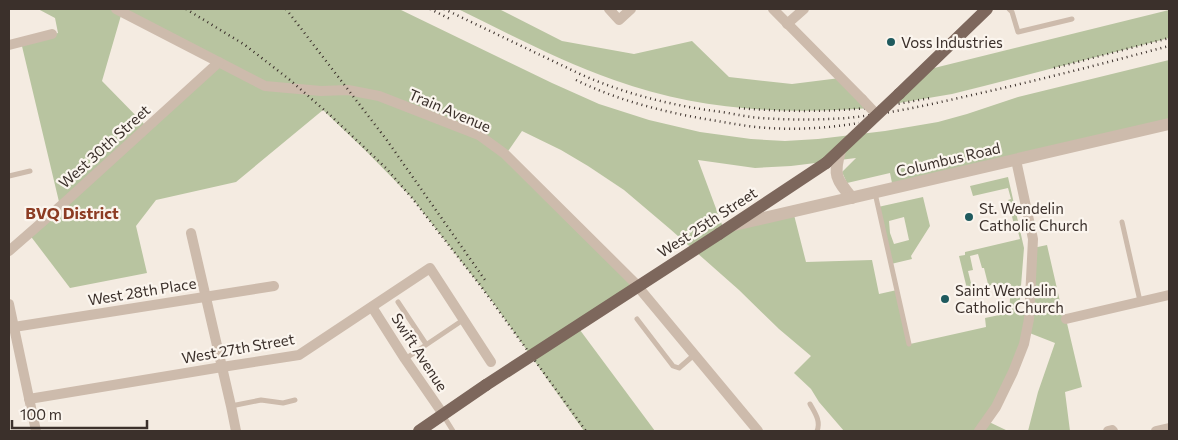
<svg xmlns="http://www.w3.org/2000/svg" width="1178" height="440" viewBox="0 0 1178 440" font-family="Commissioner,sans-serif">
<rect width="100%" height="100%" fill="#f4ebe1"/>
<!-- green -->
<g fill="#b8c4a0" fill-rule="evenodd">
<path d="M38 9H399L552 83 599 104 649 120 700 132 751 139 785 141 818 139 885 131 938 122 967 114 1018 97 1169 60V124L893 188 890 173 847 183 842 172 856 158 791 166 755 168 698 160 724 230 793 211 806 262 872 260 879 294 897 290 910 344 986 327 985 318 1009 313 1011 284 990 285 991 290 972 295 968 293 959 256 965 255V252L1020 239 1017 228 1015 229 1008 200 1011 199 1008 188 973 196 970 186 1008 177 1024 248 1019 311 1031 308 1033 248 1047 245 1064 319H1066L1082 387 1065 392 1070 431H1028L1038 392 1055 343 1027 332 987 421 1008 431H844L819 402 811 389 794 373 811 356 779 329 739 290 670 229 624 190 588 166 561 150 522 131 506 154 634 282 577 326 655 431H584L492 301 412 198 366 151 323 110 236 182 156 200 136 226 147 273 70 288 29 234 60 206 21 42 58 33 55 18ZM122 12 219 62 147 127 102 81ZM978 254 982 268H984L989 288 973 291 968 271 973 270 970 256Z"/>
<path d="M458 9H499L562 41 634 54 692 41 729 77 792 84 840 78 870 108C781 115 698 110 614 80 560 61 509 34 458 9Z"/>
<path d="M1169 10V38L984 86 952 94 887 105 922 71Z"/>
<path d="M923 197 930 226 911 256 912 259 891 264 878 207ZM904 217 909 240 894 244 890 233 889 221Z"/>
</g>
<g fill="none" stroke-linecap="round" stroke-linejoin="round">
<!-- service -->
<g stroke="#cdbbac" stroke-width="5">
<path d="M1009 9 1012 12 1018 32 1072 19"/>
<path d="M9 176 30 171"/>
<path d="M875 193 909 344"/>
<path d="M1122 222 1140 301"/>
<path d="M398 302 426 344"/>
<path d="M637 319 673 366 679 368 694 355"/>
<path d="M405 359 463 320"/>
<path d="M810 404C815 413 821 421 817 431"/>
<path d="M231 406 261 400 283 403 295 400"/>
<path d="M443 415 453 431"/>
</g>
<!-- minor -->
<g stroke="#cdbbac" stroke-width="10">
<path d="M116 9 265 86 321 91 348 90 379 96 479 135 505 154 634 282 758 431"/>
<path d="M609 9 619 20 631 9"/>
<path d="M773 9 862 99"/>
<path d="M787 24 804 9"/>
<path d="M9 45 52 34"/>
<path d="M191 233 231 406 236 431"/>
<path d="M9 251 64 203 219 62"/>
<path d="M9 304 36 431"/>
<path d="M372 307 405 359 443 414"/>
<path d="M1066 319 1169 295"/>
<path d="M14 327 274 286"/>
<path d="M29 399 222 367 299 355 430 268 491 362"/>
<path d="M979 431 996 407 1013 372 1024 344 1029 319 1033 239 1016 160"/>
<path d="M1108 431 1112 430 1113 431"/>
<path d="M1156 431 1169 428"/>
</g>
<!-- tertiary -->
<g stroke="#cdbbac" stroke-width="12">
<path d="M840 151C833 175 836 179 852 198"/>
<path d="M734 225 1169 124"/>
</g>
<!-- primary -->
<g stroke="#7d675c" stroke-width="12">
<path d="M899 94 987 9"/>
<path d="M719 234 826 163"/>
<path d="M419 431 486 385"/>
</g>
<!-- rail -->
<g stroke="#3b302b" stroke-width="2.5" stroke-dasharray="1 4" stroke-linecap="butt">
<path d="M186 9 245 45 290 80 331 116 386 168 412 198 480 285 586 431"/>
<path d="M286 9 386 139 485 280"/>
<path d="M430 9 450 19"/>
<path d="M444 9 580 74C625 94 673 106 722 112 735 114 747 117 760 118 789 120 818 120 847 118 886 114 924 106 963 97 1032 82 1101 64 1169 46"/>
<path d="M1054 68 1169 38"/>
<path d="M576 80C619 101 664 112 711 120 730 123 749 127 768 128 798 130 829 128 859 123"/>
<path d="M739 108C784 112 831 112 877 107 895 105 912 101 930 98"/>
</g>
<!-- minor-bridge -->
<path stroke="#cdbbac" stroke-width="10" d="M862 99 877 115"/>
<!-- primary-bridge -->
<g stroke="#7d675c" stroke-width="12">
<path d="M826 163 899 94"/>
<path d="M486 385 719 234"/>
</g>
</g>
<!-- markers -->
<g fill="#1f5a5e" stroke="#fbf5ee" stroke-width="2">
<circle cx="891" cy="42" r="5"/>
<circle cx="969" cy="217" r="5"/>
<circle cx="945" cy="299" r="5"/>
</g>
<g text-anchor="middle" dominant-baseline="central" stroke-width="4.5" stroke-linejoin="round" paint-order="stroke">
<!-- poi labels -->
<g font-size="15" fill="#3b302b" stroke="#fbf5ee" text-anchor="start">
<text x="901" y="42">Voss Industries</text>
<text x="979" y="208">St. Wendelin<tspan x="979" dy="17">Catholic Church</tspan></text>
<text x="955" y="290">Saint Wendelin<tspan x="955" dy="17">Catholic Church</tspan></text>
</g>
<!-- street labels -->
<g font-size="15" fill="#3b302b" stroke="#fbf5ee">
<text transform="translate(450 110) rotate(23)">Train Avenue</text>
<text transform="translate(104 146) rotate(-42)">West 30th Street</text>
<text transform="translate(948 159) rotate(-13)">Columbus Road</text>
<text transform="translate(707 222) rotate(-33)">West 25th Street</text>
<text transform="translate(142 291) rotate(-9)">West 28th Place</text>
<text transform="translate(238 348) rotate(-10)">West 27th Street</text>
<text transform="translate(420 352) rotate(57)">Swift Avenue</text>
</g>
<!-- neighbourhood labels -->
<g font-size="16" font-weight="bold" fill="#8c3b22" stroke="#fbf5ee">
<text x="72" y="212">BVQ District</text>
</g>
</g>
<!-- border -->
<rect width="1178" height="440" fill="none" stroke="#3b302b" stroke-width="20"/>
<!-- scale -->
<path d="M12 420v8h135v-8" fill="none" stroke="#3b302b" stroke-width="2.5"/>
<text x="20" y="420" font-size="15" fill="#3b302b" stroke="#fbf5ee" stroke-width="4" paint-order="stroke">100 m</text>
</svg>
